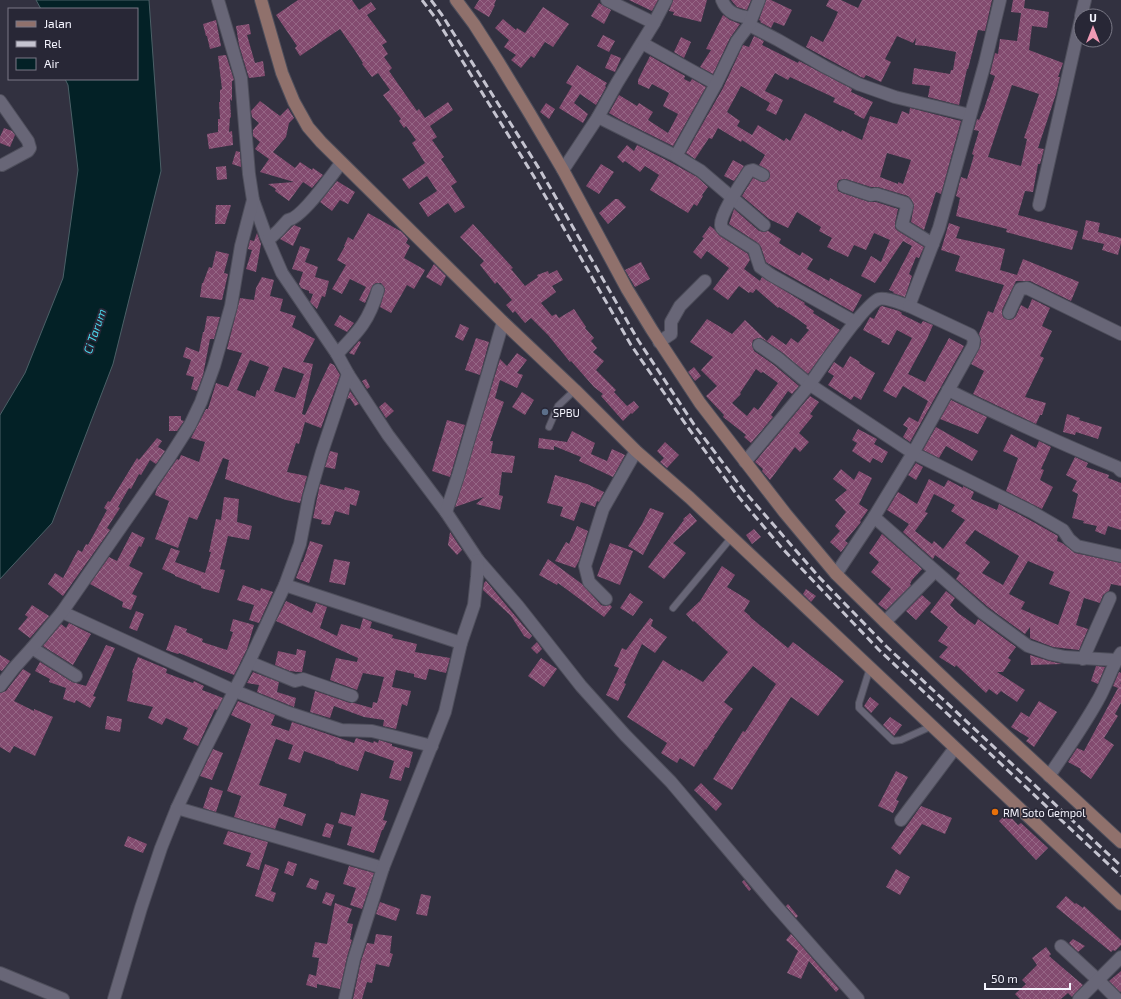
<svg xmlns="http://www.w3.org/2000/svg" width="1121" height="999" viewBox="0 0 1121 999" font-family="'Exo 2',sans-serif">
<defs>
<pattern id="building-cross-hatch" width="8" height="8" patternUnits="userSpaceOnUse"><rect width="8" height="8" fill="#834b6f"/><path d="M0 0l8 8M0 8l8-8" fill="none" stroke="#956685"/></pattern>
</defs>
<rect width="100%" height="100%" fill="#323140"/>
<!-- water -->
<path fill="#032126" stroke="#4b6067" d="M36 0H149L161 171 113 364 52 523 0 579V415L25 373 63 278 78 170 68 85 65 79H137V9H41Z"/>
<!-- building -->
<g fill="url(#building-cross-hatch)" fill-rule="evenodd">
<path d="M298 0H352L359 10 371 2 376 9 367 15 387 42 382 45 388 54 384 57 392 68 389 71 417 111 419 109 425 118 448 102 453 110 430 126 437 137 432 140 444 157 441 159 457 182 451 186 465 207 455 213 448 203 428 217 419 203 437 191 427 176 409 189 402 179 425 163 412 143 416 140 406 126 404 128 399 121 401 119 383 95 390 90 378 73 372 77 362 64 363 63 356 52 340 29 300 56 295 48 297 46 276 15Z"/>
<path d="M479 0H496L494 5H495L489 17 474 8Z"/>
<path d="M629 0H658L652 11Z"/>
<path d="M673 0H707L701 22 673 15 674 12 669 11Z"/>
<path d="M731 0H751L747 10 737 7Z"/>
<path d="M766 0H771L792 10 784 26 774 22 771 28 760 22 761 21 759 20Z"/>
<path d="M829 0H841L858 8 862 0H992L985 31 978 30 968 69H967L959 105 928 97 930 86 912 84 914 68 950 74 951 70H953L956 52 926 46 915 45 916 38 913 43 897 36 885 59 891 62 881 82 866 75 864 78 861 77 806 47 811 36 823 42 832 25 838 12 826 6Z"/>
<path d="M1013 0H1025L1024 8 1049 12 1047 28 1032 26 1029 50 1063 63 1058 77H1060L1056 94 1038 148 1044 149 1040 164H1038L1033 192 1025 191 1018 215 1078 231 1072 250 1006 232 1007 229 956 216 960 198 956 196 961 177 967 179 974 155 972 154 979 131 974 130 977 119 979 120 984 109 995 76 990 74 995 53 998 54 1000 39 1017 41 1021 13 1011 12ZM1012 85 1039 94 1024 138 1027 139 1021 166 988 157Z"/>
<path d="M599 3 611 10 604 24 591 16Z"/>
<path d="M543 7 569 24 553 47 545 42 534 58 531 56 521 68 511 60 516 55 504 47 509 40 495 28 503 19 516 30 517 28 525 33Z"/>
<path d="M723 15 730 20 740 24 730 38 713 74 700 67 711 50 706 49Z"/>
<path d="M216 20 221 46 210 49 207 36H206L203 24Z"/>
<path d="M249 24 251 34 247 35 255 63 263 61 265 76 249 78 239 45 236 26Z"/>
<path d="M603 35 615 41 609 52 597 46Z"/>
<path d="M754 36 764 41 762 45 798 63 799 61 852 89 851 92 873 102 864 119 854 114 855 112 833 102 835 98 790 77 788 80 775 73 765 91 783 100 776 115 766 110 770 103 741 86 727 112 740 121 737 126 752 135 758 125 784 141 786 138 790 141 805 113 841 132 842 130 862 140 870 116 897 124 902 111 909 114 910 108 961 121 941 194 936 192 924 230 911 222 914 205 911 199 908 196 878 187H871L846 179 839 180 837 184 838 191 842 193 869 202H876L898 209 895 223V228L898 231 924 247 919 258 916 257 909 274 912 276 905 297 893 293 894 292 889 290 912 246 903 241 875 283 861 276 871 256 881 262 890 240 874 233 866 250 854 245 848 257 827 247 832 238 819 231 821 227 797 212 788 228 769 219 742 196 753 178 763 182 769 179 770 175 769 171 759 165 765 155 742 140 741 142 718 128 712 139 709 138 695 159 686 153 723 88 743 45 749 47ZM887 153 911 160 903 184 898 182V184L880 177Z"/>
<path d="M681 37 691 42 684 58 674 52Z"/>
<path d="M611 54 621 58 615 72 605 68Z"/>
<path d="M226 55 234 80 232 81V101L230 99 231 118 230 117 229 132 232 131 233 145 209 149 207 134 218 132V119H220L219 102H220V90L222 89 218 56Z"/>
<path d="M650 56 685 76 684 79 690 82 692 79 706 87 673 146 619 119 609 113 619 95 637 106 639 103 653 112 648 120 668 133 678 114 663 106 669 93 652 84 649 89 638 84V80Z"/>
<path d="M577 65 607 83 605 86 606 87 596 105 580 94 574 103 588 114 583 123 559 108 572 86 566 83Z"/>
<path d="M260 101 280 116 288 108 294 118 289 123 286 137 273 152 295 168 300 162 312 170 313 168 323 175 312 188 303 182 289 201 275 191 276 189 268 184 294 182 260 172 269 159 255 149 260 142 253 136V130L259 123 252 117 251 111Z"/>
<path d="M546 103 555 109 549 119 540 112Z"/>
<path d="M4 128 12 131 15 135 10 147 0 143V137Z"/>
<path d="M627 145 634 151 637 145 672 163 697 177 708 187 702 195 703 196 697 206 694 204 688 213 650 190 659 175 645 166 640 172 625 161 623 163 617 157Z"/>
<path d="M236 151 240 152 241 167 232 164Z"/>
<path d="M733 160 744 166 734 181 724 176Z"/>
<path d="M601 164 614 172 599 194 586 186Z"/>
<path d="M226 166 227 179 217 180 216 167Z"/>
<path d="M337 181 355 192 348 204 340 200 332 211 320 202Z"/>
<path d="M615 199H618L626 207 608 224 599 213Z"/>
<path d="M216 205H231L225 224H215Z"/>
<path d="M734 209 759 231 763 232 768 231 781 239 779 243 800 256 802 252 813 259 807 269 829 281 830 278 862 295 853 312 769 264 766 262 761 247 758 243 729 224Z"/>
<path d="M368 213 402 232 408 239 406 243 410 246 404 258 425 270 414 289 407 285 391 313 380 307 385 289 381 283H376L373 285 365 303 359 300 366 287 350 279 342 294 332 289 346 265 337 260 345 246H344L348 237 353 240Z"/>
<path d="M1086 220 1100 223 1098 232 1121 238V243L1118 255 1102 250 1104 244 1082 239Z"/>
<path d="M949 223 960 227 956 238 1005 249 1000 270 1017 275 1023 259 1079 282 1071 301 1030 281H1016L1002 310 1003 317 1009 320 1013 319 1016 316 1021 305 1028 309 1032 299 1050 308 1042 326 1052 331 1040 356 1044 358 1025 397 1046 403 1042 415H1040L1036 424 973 394 984 371 971 364 980 347 981 341 979 334 988 311 993 313 1004 285 955 271 960 256 941 250Z"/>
<path d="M473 224 513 268 511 269 525 286 538 277 537 275 548 271 549 274 557 270 563 280 552 286 556 292 541 303 552 316 556 314 559 318 574 309 586 327 585 328 594 338 591 341 597 348 593 352 604 361 596 370 616 390 614 392 627 406 634 401 639 407 632 414 631 413 623 421 601 396 603 394 594 387 571 361 570 362 548 335 531 318 525 323 515 311 513 313 506 305 512 300 497 282 495 284 480 265 484 261 460 237Z"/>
<path d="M294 225 301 228 293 246 280 239Z"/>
<path d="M710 226 714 229 720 236 748 254 750 260 744 269 760 281 762 277 805 303 804 304 814 311 813 313 840 330 808 374 783 353 763 339 759 338 753 340 752 345 754 351 774 365 799 386 792 394 788 391 771 415 773 417 751 443 744 437 746 435 723 417 724 415 706 396 717 386 701 370 713 357 690 342 707 319 732 334 745 320 767 341 772 335 786 345 791 338 798 343 809 330 806 328 807 326 799 320 779 307 778 308 756 289 753 293 750 292 749 293 739 286 728 300 713 289 729 268 707 251 701 259 693 252 704 238 702 237ZM756 369 761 373 763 372 778 383 758 410 754 407 747 416 732 403 741 394 740 393Z"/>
<path d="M257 233 261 244 256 272 246 269 252 250 248 249 250 240 254 241Z"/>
<path d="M300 246 310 249 305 262 318 267 315 277 329 281 325 297 322 296 317 309 310 302 313 294 309 293V291L301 288 299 284 303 272 292 269Z"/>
<path d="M216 251 229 254 224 273 228 274 222 300 200 297 202 283H203L209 267 212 268Z"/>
<path d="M641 262 650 279 635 287 625 270Z"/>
<path d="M434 264 446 276 441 286 426 277Z"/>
<path d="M262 277 274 280 270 296 283 299 280 311 296 316 292 327 315 339 303 362 313 364 302 414 305 415 330 363 334 365 340 375 321 428 305 422 299 444 296 443 287 472 307 476 300 503 286 500 225 479 229 460 223 458 197 520 189 517 178 548 155 539 169 501 155 495 157 488 177 459 179 460 181 455 199 462 205 442 191 438 206 409H208L216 383 228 387 242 353 227 349 240 298 254 300 256 288ZM250 360 269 367 259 391 257 390 255 397 237 390ZM283 367 304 374 295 398 274 391Z"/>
<path d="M882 306 899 311 902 313 901 314 921 324 923 321 933 325 927 339 908 374 925 382 949 338 964 346 910 442 903 437 908 428 903 425 909 417 918 422 928 401 903 386 896 398 883 391 912 338 897 330 889 345 881 342 882 340 863 330 870 317 874 319 880 307Z"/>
<path d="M340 315 354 323 347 332 334 325Z"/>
<path d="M207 316 220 317 214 339H210L203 375 197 391 191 389 194 377 186 375 191 360 183 357 186 347 199 352 203 332H204Z"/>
<path d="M460 324 469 328 463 341 455 337Z"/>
<path d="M476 338 489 342 480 375 465 370Z"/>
<path d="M359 341 361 342 354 355 349 353Z"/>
<path d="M517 353 527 360 517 373 523 375 517 388 500 380 495 398 504 402 490 441H493L491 453 515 456 512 473 502 472 499 495 503 496 500 510 476 504 484 497 455 507 500 359 507 366Z"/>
<path d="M850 356 860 362 859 363 875 373 861 400 854 396 851 400 828 385 834 376 828 372 834 362 843 368Z"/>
<path d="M694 367 701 376 695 381 688 372Z"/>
<path d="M366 379 370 387 367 389 362 381Z"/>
<path d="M350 391 359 404 355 406 350 398 347 399Z"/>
<path d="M522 392 534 400 525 415 512 407Z"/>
<path d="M810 396 819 402 810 414 813 416 799 433 809 442 800 452 795 447 770 480 762 471 763 469 755 462Z"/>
<path d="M951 400 987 417 978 434 940 419Z"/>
<path d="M385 402 394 411 386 418 379 407Z"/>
<path d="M1067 414 1080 418 1079 420 1102 427 1098 439 1076 432 1075 435 1063 432Z"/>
<path d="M169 416H181V420L184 421 177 431H169Z"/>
<path d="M447 420 465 425 450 477 432 471Z"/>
<path d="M936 427 978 451 972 461 946 446 939 458 923 450Z"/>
<path d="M858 429 877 439 874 444 888 452 882 463 873 458 870 463 852 451 857 443 852 440Z"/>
<path d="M572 431 595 443 591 454 607 461 612 449 625 455 613 477 579 461 581 457 554 446V450L538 448 539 438 567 442Z"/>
<path d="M1011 434 1036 448 1039 441 1051 447 1041 469 1044 470 1040 480 1053 487 1042 509 1006 491 1018 458 1003 451Z"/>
<path d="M157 438 162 441 158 447 165 451 156 464 150 460 141 475 139 474 131 489 129 488 118 507 120 508 107 528 110 530 63 596 48 584 55 573 63 578 78 550 82 552 86 544 88 545 107 510 104 508 108 501 110 502 137 458 139 460Z"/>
<path d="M665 442 679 455 667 468 660 462 664 458 657 451Z"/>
<path d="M330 451 338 453 335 469 325 467Z"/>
<path d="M1075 457 1088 463 1086 467 1109 475 1108 478 1121 483V530L1108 526 1105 535 1095 531 1097 526 1083 523 1084 521 1072 518 1078 494 1072 491 1077 481 1066 475Z"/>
<path d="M916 463 923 467 916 480 908 475Z"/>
<path d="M841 469 854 480 859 471 872 478 859 504 868 510 860 521 861 522 845 541 848 543 841 552 830 542 840 531 835 526 846 512 835 500 847 490 833 479Z"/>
<path d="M555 475 587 484 604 492 599 502 597 501 595 507 581 502 574 521 560 516 563 507 547 503Z"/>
<path d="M929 479 944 487 948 480 963 488V486L974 492 971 499 997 510 999 504 1028 519 1058 536 1057 541 1062 543 1075 553 1121 563V586L1111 584 1109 591 1103 595 1100 603 1084 598 1076 625 1088 629 1079 650 1053 647 1032 639 1030 638V627L1025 634 988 607 956 579 960 573 935 555 933 559 903 532 909 524 887 510 898 492 917 504ZM934 494 955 505 951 511 965 520 943 549 934 541 932 544 915 531 928 513 925 512ZM975 530 1019 556 1003 585 982 573 990 562 965 543ZM1028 561 1054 572 1049 584 1070 592 1058 625 1021 609 1025 602 1009 594Z"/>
<path d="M320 484 344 490 345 487 360 491 356 506 350 504 349 515 335 511 330 525 321 524 322 520 313 518Z"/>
<path d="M224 497 239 499 237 522 252 526 249 540 228 536 220 569 225 570 219 593 201 588V586L175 576V575L162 569 171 548 180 551 175 562 205 573 211 552H209L216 519 221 520Z"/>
<path d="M650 508 664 513 643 555 628 546 642 524Z"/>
<path d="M690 513 697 521 673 543 686 553 664 579 648 567 684 520 683 519Z"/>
<path d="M577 526 588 531 579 561 575 568 555 561 566 542 569 544Z"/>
<path d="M754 529 761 537 752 544 746 535Z"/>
<path d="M132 532 145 538 141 547 139 546 129 566 143 573 132 594 137 596 131 610 122 607 123 602 90 584 109 557 117 561Z"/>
<path d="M450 532 462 550 457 555 448 545Z"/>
<path d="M882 534 922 569 912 580 910 584 911 585 886 610 878 604 891 589 871 572 879 562 869 553Z"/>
<path d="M310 541 323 545 309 583 296 578 302 562H303Z"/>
<path d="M610 543 633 551 620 585 597 576Z"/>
<path d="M334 559 350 562 345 585 329 582Z"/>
<path d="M548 559 582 584 601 605 604 606 610 605 612 607 604 617 558 583 557 585 539 575Z"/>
<path d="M722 566 735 575 727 587 750 601 744 611 750 616V617L788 648 793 642 844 681 818 716 791 697 732 790 713 779 743 731 745 732 776 684 753 666 724 702 733 709 714 736H715L706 750 705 749 694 767 680 758 677 763 661 753 667 743 627 717 663 660 680 671 681 669 703 682 728 652 694 621 693 622 686 614 700 601Z"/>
<path d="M486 581 532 636 529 639 524 636 511 616 483 590 484 583Z"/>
<path d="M243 585 260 591 261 588 273 592 259 623 249 620 254 605 237 600Z"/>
<path d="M806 589 816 596 811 602 803 594Z"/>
<path d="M946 591 955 598 950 605 958 613 975 625 978 619 1016 647 1008 658 1011 660 1003 672H997L1025 690 1017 702 1001 691 997 695 989 689 986 693 956 665 955 667 939 657 948 647 938 641 948 627 930 612Z"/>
<path d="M630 593 643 602 633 616 620 608Z"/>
<path d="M922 595 931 603 916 620 906 611Z"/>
<path d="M286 601 312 613 316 603 327 607 320 628 337 636 341 624 360 629 363 618 372 622 370 628 393 635 392 638 417 644 415 652 450 658 446 673 429 669 426 680 414 677V674L396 670 392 687 411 691 407 706 402 704 396 729 383 726 384 720 364 717 334 706 330 718 310 712 315 691 350 703H354L372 708 373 702 377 703 384 677 363 673 357 690 330 680 336 658 357 662 358 658 276 621Z"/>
<path d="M32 605 49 616 30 638 18 629 28 617 25 615Z"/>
<path d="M136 611 144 614 137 631 129 628Z"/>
<path d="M650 618 653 620 651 626 667 637 655 653 642 644 624 683 626 684 618 701 606 695 619 668 614 666 622 648 626 650Z"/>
<path d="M233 619 254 625 247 649 234 675 179 653 178 654 166 650 175 625 187 629 186 632 203 639 202 642 227 650 233 632 230 631Z"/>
<path d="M69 623 91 634 73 665 43 646 61 624 66 628Z"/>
<path d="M537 642 542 649 537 654 531 648Z"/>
<path d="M106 645 115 648 93 696 96 697 90 708 76 700 75 703 63 699 66 688 49 682 50 679 35 671 40 662 72 682 86 686Z"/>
<path d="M297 649 306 651 302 672H298L290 671 275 665 278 651 296 655Z"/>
<path d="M0 655 10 661 2 671 0 670Z"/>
<path d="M1030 655 1049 661 1062 664 1031 665Z"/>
<path d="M138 657 167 669 166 673 193 683 194 681 204 686 202 690 223 698 217 710 215 709 198 746 183 739 188 728 166 718 162 725 148 718 153 707 127 701 133 673 132 672Z"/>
<path d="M541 658 557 669 544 687 528 676Z"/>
<path d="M1096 666 1105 667 1098 684 1091 681Z"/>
<path d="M23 669 31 674 14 701 34 711V709L53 717 35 756 14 746 10 753 0 747V693L6 691Z"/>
<path d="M253 672 279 682 277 692 296 698 294 707 257 692 259 685 247 683Z"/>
<path d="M1119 672 1121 673V682L1119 686 1121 683V703L1115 714 1118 716 1104 738 1114 745 1091 779 1080 771 1081 769 1068 762 1077 748 1084 751 1118 688 1113 686Z"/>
<path d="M870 697 879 704 871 713 864 706Z"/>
<path d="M238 701 275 715 271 725 289 731 292 722 354 743 356 738 373 743 374 741 378 743 379 740 392 744V746L413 752 409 768 405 767 401 781 389 778 394 761 365 751 358 771 335 763V762L304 751 300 763 288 759 293 745 276 739 259 785 287 794 283 806 306 814 302 826 279 818 275 829 234 817 241 796 227 791 251 724 231 715Z"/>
<path d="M1039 701 1057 712 1034 747 1026 741 1029 738 1011 727 1021 712 1029 717Z"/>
<path d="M107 716 122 719 120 732 105 729Z"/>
<path d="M890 717 902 725 894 736 883 725Z"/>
<path d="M213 749 223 753 212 780 200 776Z"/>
<path d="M896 771 908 777 896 800 899 801 893 813 878 806Z"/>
<path d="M701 783 722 804 716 811 694 790Z"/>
<path d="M210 787 223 791 216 812 203 808Z"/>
<path d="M361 793 389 800 383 820 387 821 383 830H382L374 853 347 845 352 827 338 823 341 812 355 816Z"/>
<path d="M921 806 952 818 945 834 922 824 900 855 891 848Z"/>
<path d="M1007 813 1018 825 1021 823 1048 848 1036 860 999 821Z"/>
<path d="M326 823 334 825 330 838 322 836Z"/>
<path d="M228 831 268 842 259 870 246 866 251 853 223 844Z"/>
<path d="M128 836 147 844 143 853 124 846Z"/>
<path d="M288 861 297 864 293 876 284 873Z"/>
<path d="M265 864 279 869 271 891 276 893 273 902 255 896Z"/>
<path d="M349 866 374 873 362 909 350 905 356 888 343 884Z"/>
<path d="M896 869 910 877 900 895 886 887Z"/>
<path d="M310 878 319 881 316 890 306 887Z"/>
<path d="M744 880 751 889 749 891 742 882Z"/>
<path d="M326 892 335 895 331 906 322 903Z"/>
<path d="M421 894 431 896 427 916 416 914Z"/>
<path d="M1066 896 1075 904 1076 903 1083 908 1084 906 1121 940V945L1115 951 1113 950 1111 952 1056 907Z"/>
<path d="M380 902 400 909 396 921 376 914Z"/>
<path d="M335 903 352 909 347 923 353 924 350 939 352 940 347 957 340 989 317 984V988L306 985 309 974 316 976 319 958 312 957 315 942 327 944Z"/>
<path d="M788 904 798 916 796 918 786 906Z"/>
<path d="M376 934 392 936 390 953 393 954 389 967 376 964 372 983 367 982 362 999H353L361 961 367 943 374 944Z"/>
<path d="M791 934 839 989 836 992 809 961 801 979 787 973 798 951 786 940Z"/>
<path d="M1073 939 1085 946 1078 952 1069 943Z"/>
<path d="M1046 947 1051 954 1049 956 1083 985 1072 997 1068 993 1061 999H1020L1015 994 1026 984 1022 980 1037 965 1032 958Z"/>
<path d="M1121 971V991L1120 992 1109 981Z"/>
</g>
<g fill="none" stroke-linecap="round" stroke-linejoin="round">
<defs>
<g id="service">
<path d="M549 427 558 406 575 390"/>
<path d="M673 608 731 538"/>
<path d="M870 668 859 703V708L893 741 901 740 932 726"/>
</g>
<g id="minor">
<path d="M607 0 654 23"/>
<path d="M722 0C727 13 737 16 751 18"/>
<path d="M1081 16 1085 0"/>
<path d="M749 25 778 40 825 67 858 84 895 97 970 115"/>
<path d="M642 43 716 84"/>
<path d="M0 101 28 141 30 148 28 151 2 165"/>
<path d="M598 117 676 156 701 171 764 225"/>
<path d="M676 156 716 84 737 41 749 25 759 0"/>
<path d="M563 170 598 117 617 83 654 23 666 0"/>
<path d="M763 175 753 170 749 171C742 182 720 214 721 225 721 228 722 228 724 230L754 249 760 267 771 275 855 322"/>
<path d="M844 186 871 195 876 194 905 203 907 206 902 225 933 244"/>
<path d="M253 200 266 236 282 273 337 354 348 374 388 435 446 512 478 560 518 606 581 686 625 735 671 782 776 906 858 999"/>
<path d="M1039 205 1081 18"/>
<path d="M268 240 278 231 288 220C302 218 332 175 341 163"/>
<path d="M1009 313 1020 289 1027 288 1121 334"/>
<path d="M659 342 671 334V322L680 306 705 281"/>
<path d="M759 345 779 359 809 384 913 453 1032 512 1063 530 1069 539 1077 546 1121 556"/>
<path d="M337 354C359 331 369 321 378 290"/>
<path d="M948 390C1004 418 1060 443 1117 467L1121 471"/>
<path d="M745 462C767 436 789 410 810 384 821 368 865 303 879 299 886 297 902 304 909 306L939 228 985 63 1000 0"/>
<path d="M446 512 458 476 503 322"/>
<path d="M874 517 983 613 1028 646 1051 654 1065 657 1116 660"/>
<path d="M836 574 874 517 913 453 973 346 974 340 971 335 909 306"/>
<path d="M285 585 461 643"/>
<path d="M606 599 589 582 585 566 603 509 636 451"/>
<path d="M62 612 235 691 289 713 341 730 372 731 432 746"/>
<path d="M885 622 935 571"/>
<path d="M32 648 76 676"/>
<path d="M1083 659 1110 598"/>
<path d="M249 662 295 681 303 679 352 696"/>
<path d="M0 686 14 668 32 648 62 612 169 458 190 425 201 402 214 366 231 306 241 246 253 200 249 174 241 78 218 0"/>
<path d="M1049 776C1066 751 1083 727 1098 700 1107 685 1111 667 1121 653"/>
<path d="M177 808 383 868"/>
<path d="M901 820 955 748"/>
<path d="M1061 946 1098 980 1117 999"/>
<path d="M0 973 63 999"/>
<path d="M114 999 141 908 161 848 177 808 201 757 249 662 285 585 300 544 309 497 322 452 348 374"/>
<path d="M345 999 354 959 383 868 445 712 461 643 474 605 477 577 478 560"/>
<path d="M1079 999 1121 957"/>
</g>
<g id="secondary">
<path d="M261 0 282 73 294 102 308 127 321 142 503 322 575 390 636 451 690 498 1121 904"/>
<path d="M456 0 474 24 499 63 530 114 563 170 627 289 652 330 700 403 785 513 836 574 885 622 951 685 1121 842"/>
</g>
</defs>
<!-- service casing -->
<use href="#service" stroke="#4e4e5b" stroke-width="8"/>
<!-- minor casing -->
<use href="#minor" stroke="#4e4e5b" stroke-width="14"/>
<!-- secondary casing -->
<use href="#secondary" stroke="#4e4e5b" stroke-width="14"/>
<!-- service -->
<use href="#service" stroke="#686677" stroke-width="6"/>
<!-- minor -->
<use href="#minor" stroke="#686677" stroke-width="12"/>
<!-- secondary -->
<use href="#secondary" stroke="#90716c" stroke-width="12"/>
<!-- rail -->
<g stroke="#c5c4d0" stroke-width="3" stroke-dasharray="8 4" stroke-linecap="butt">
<path d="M422 0 437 20 533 175 631 345 689 429 737 495 781 547 879 650 1121 876"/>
<path d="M431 0 442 15 540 170 638 340 695 426 745 492 819 577 886 646 1121 866"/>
</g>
</g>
<!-- markers -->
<circle fill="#5c6f8a" stroke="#282736" stroke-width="1.5" cx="545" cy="412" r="4"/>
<circle fill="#e8710a" stroke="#282736" stroke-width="1.5" cx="995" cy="812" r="4"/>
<g text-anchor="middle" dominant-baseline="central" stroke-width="3.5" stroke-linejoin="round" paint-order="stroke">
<!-- poi labels -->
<g font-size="11" fill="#f4f4fe" stroke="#282736" text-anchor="start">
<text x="553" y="412">SPBU</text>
<text x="1003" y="812">RM Soto Gempol</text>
</g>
<!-- water labels -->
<g font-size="12" font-style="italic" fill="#4ad7ec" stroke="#282736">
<text transform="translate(94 331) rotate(-71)">Ci Tarum</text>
</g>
</g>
<!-- legend -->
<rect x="8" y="8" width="130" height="72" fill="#282736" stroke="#7a7986"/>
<rect x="16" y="21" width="20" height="6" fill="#90716c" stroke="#7a7986"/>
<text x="44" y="28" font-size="12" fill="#f4f4fe">Jalan</text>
<rect x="16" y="41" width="20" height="6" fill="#c5c4d0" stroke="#7a7986"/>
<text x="44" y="48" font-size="12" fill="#f4f4fe">Rel</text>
<rect x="16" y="58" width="20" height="12" fill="#032126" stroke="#7a7986"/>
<text x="44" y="68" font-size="12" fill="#f4f4fe">Air</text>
<!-- north arrow -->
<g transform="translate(1093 28)"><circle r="19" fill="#282736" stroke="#7a7986"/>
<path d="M0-3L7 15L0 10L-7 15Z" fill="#f09ab5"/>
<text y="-6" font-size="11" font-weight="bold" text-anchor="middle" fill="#f4f4fe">U</text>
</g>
<!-- scale -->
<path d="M985 983v6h85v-6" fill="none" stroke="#f4f4fe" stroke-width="2"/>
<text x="991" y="983" font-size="12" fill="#f4f4fe" stroke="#282736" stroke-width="3" paint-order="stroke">50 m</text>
</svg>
